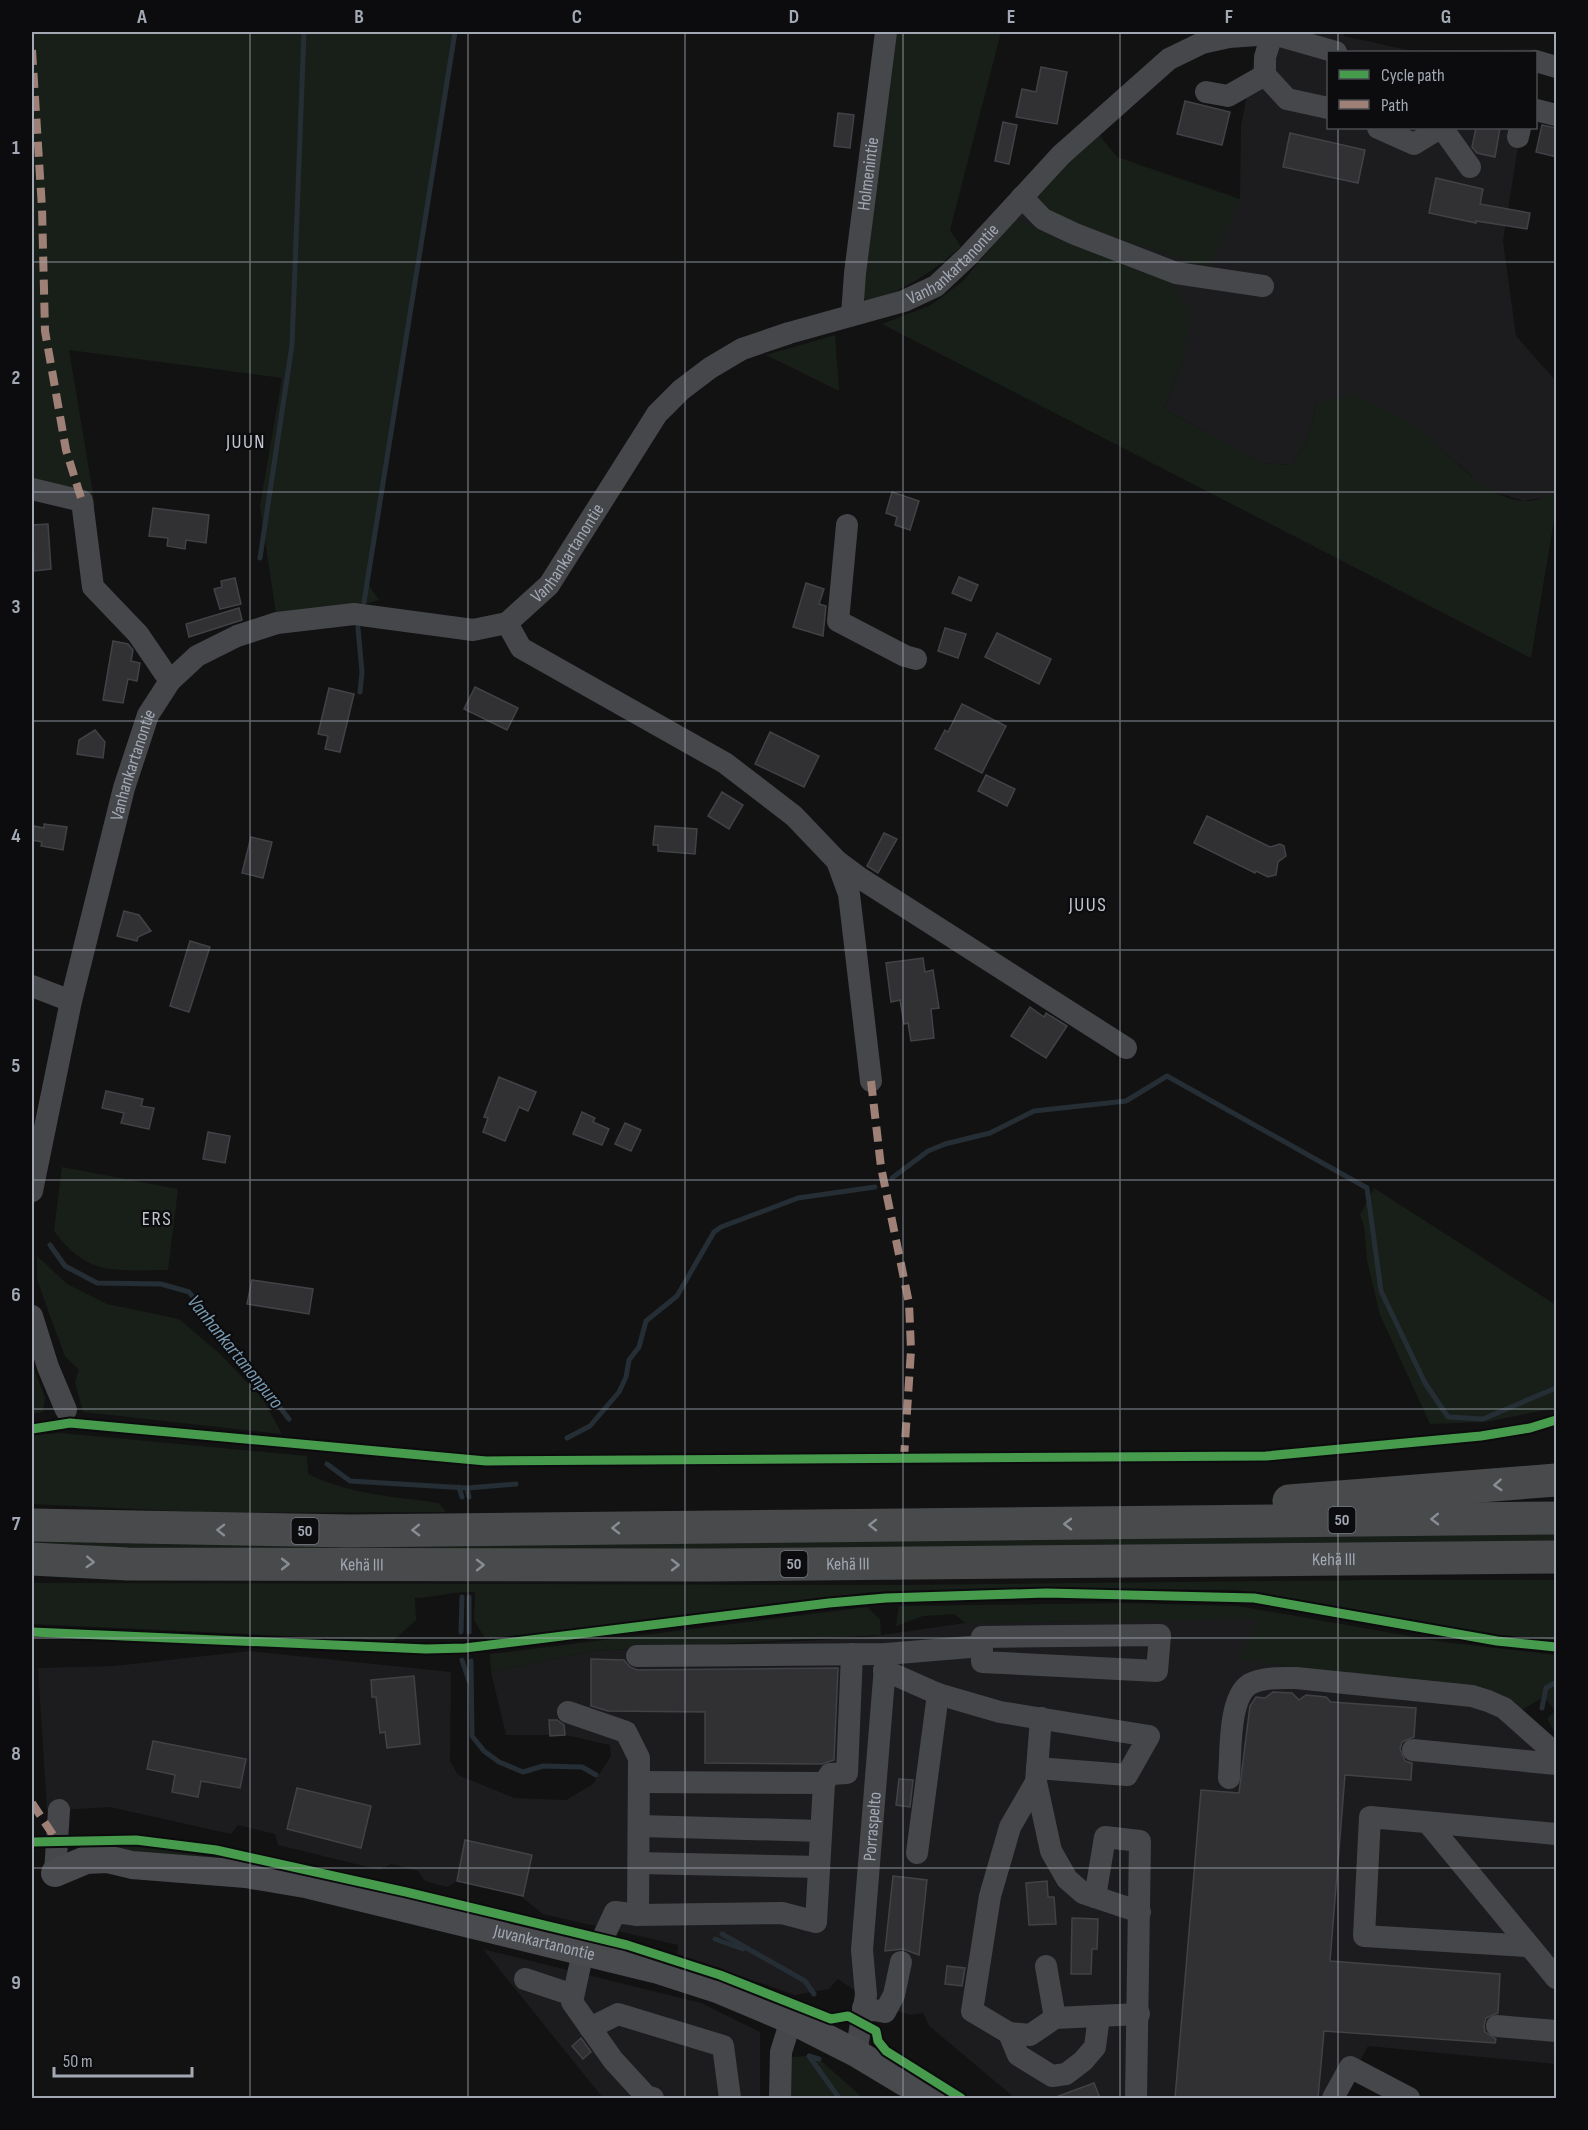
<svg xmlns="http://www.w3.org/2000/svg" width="1588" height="2130" viewBox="0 0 1588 2130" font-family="'Sofia Sans Condensed',sans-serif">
<rect width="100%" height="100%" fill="#121212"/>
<!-- built -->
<g fill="#1c1c1e">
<path d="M1259 32H1344V36L1412 51 1536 49 1535 52H1328V128H1521L1503 241 1516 336 1556 381V489L1547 497 1524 501 1488 490 1413 425 1317 403 1307 439 1292 465 1263 463 1164 409 1185 355 1015 219 1036 196 1240 199 1241 126Z"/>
<path d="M1260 1618 1239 1659 1502 1697 1556 1752V2064L1368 2046 1340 2098H1015L929 2026 923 2013 910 2015 874 2004 838 1979 829 1989 795 1995 677 1954 678 1945 543 1914 519 1895 457 1881 447 1887 425 1881 418 1871 391 1864 380 1870 278 1845 275 1834 238 1825 231 1834 110 1807 47 1811 38 1668 114 1666 250 1651 451 1672 450 1761 458 1775 514 1798 566 1800 593 1784 611 1756 610 1745 565 1735H506L491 1672 592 1651 861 1638 966 1623Z"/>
<path d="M483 1949 701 2003 760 2032V2098H603Z"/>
</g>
<!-- green -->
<g fill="#181f19">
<path d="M32 32H453L368 584 379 600 359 606 276 614 260 506 282 378 69 350 95 506 32 489Z"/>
<path d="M889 32H1001L950 230 961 247C931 273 907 288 869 303L861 295Z"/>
<path d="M1096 131 1117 157 1240 199 1209 268 1048 215 1036 196Z"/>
<path d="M1015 219 1169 280 1190 312 1185 355 1164 409 1263 463 1292 465 1307 439 1317 403 1354 394C1373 404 1397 413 1415 426 1450 452 1509 531 1556 489V508L1531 658 882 324 931 305 963 281Z"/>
<path d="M835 335 839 391 766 355Z"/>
<path d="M62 1167 178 1189 168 1270C116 1270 88 1277 54 1231Z"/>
<path d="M1374 1188 1556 1305V1408L1485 1422 1430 1424 1380 1315 1367 1260 1364 1226 1360 1215Z"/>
<path d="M37 1256 67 1284 107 1304 179 1319 219 1353 262 1398 282 1434 83 1412 75 1382 79 1370 65 1356 50 1316 37 1279Z"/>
<path d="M32 1363 45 1398 43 1412 32 1414Z"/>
<path d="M61 1433 307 1456 308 1474C352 1495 391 1496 439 1503L446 1512 219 1513 32 1504V1435Z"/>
<path d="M1556 1532V1542L504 1551 32 1547V1539Z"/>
<path d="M1377 1580H1556V1641L1505 1636 1236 1590 1076 1589 872 1592 486 1640 474 1620 475 1592C452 1591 437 1597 415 1598L416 1620 393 1641 32 1624V1583L897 1585Z"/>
<path d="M1122 1603 1238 1606 1443 1642 1556 1655V1735L1547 1718 1555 1711 1544 1697 1518 1712 1502 1697 1238 1659 1259 1619 966 1623 954 1614 923 1616 896 1626 899 1606Z"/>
<path d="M867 1607 880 1619 881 1635 592 1651 491 1672 490 1654 499 1653Z"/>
<path d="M103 1846 146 1847 221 1858 100 1849Z"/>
<path d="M809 2056 819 2059 863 2098H786L787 2057Z"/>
</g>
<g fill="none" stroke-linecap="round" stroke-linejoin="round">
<!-- stream -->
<g stroke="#252e34" stroke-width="5">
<path d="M260 558 292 345 304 32"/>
<path d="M364 602 455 32"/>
<path d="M358 628 362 672 360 692"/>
<path d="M892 1178 928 1151 945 1144 990 1133 1034 1111 1126 1101 1167 1076 1367 1188 1381 1291 1425 1383 1448 1417 1483 1419 1556 1388"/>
<path d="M50 1245 65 1266 97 1283 161 1284 189 1292 289 1419"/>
<path d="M567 1438 590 1426 619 1392 626 1377 629 1360 639 1347 646 1321 677 1296 714 1232 721 1227 798 1198 875 1187"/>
<path d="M327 1464 350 1481 467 1488 469 1497"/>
<path d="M459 1487 462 1497"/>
<path d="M467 1488 516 1484"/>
<path d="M469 1597V1632"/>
<path d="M461 1632 462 1597"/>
<path d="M462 1660 469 1681"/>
<path d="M471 1661 472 1736 484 1751 499 1762 523 1772 543 1766 582 1767 596 1775"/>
<path d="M1542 1708 1546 1688 1556 1682"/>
<path d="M722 1934 805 1981 814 1994"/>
<path d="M715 1939 743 1949"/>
<path d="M819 2059 809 2056 839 2098"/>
</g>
</g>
<!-- building -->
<g fill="#313133" stroke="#404246" stroke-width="1.5">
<path d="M1041 67 1067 72 1057 124 1016 117 1022 89 1036 92Z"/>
<path d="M1185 101 1230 112 1222 145 1177 134Z"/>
<path d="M838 113 854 115 850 148 834 146Z"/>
<path d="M1003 122 1017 125 1009 164 995 161Z"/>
<path d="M1542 125 1557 128V157L1536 152Z"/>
<path d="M1476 128H1500L1495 157 1477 153 1472 147Z"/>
<path d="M1290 133 1365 150 1358 183 1283 167Z"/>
<path d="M1436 178 1483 189 1480 204 1530 213 1527 229 1476 221V223L1429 213Z"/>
<path d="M892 492 919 501 910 530 895 525 897 517 886 513Z"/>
<path d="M153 508 209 515 206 543 186 540 185 549 167 546 168 538 149 536Z"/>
<path d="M48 524 51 569 34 571 32 525Z"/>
<path d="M959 577 978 585 971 601 952 593Z"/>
<path d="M235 578 241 604 220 609 214 589 222 587 221 581Z"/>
<path d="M806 583 824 589 819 604 826 606 823 636 793 627Z"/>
<path d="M239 608 242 620 189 637 186 624Z"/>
<path d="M945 628 966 634 958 658 938 651Z"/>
<path d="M997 633 1051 659 1039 684 985 657Z"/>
<path d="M113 641 128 644 133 650 131 661 140 663 137 681 128 679 123 703 103 700Z"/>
<path d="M475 687 518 708 507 730 464 709Z"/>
<path d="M329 688 354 694 340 752 325 749 328 736 318 734Z"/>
<path d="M962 704 1006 726 982 773 935 749 945 730 948 732Z"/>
<path d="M95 730 105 742 103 758 77 754 79 740Z"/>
<path d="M770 732 819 756 804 787 755 764Z"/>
<path d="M986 775 1015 789 1007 806 978 791Z"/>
<path d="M722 792 743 805 729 829 708 816Z"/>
<path d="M1207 816 1270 847 1280 844 1284 846 1286 856 1278 862 1276 875 1268 877 1256 871 1255 873 1194 843Z"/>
<path d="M44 824 67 827 63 850 41 846 42 842 32 840 34 826 44 828Z"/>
<path d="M655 826 697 829 695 854 658 851V845H653Z"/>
<path d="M884 833 897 839 878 873 867 866Z"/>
<path d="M251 837 272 842 263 878 242 873Z"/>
<path d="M124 911 139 915 151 931 138 937 137 941 117 936Z"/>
<path d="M190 941 210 947 189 1012 170 1006Z"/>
<path d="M923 958 925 972 933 970 939 1008 931 1009 934 1038 911 1041 908 1023 904 1024 900 1000 891 1002 886 963Z"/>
<path d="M1030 1007 1044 1017 1046 1013 1067 1026 1046 1058 1011 1036Z"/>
<path d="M499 1077 536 1092 528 1111 519 1107 505 1141 483 1132 488 1118 484 1117Z"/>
<path d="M106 1091 143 1099 141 1106 154 1108 149 1129 121 1123 124 1113 102 1108Z"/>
<path d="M582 1112 595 1118 593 1122 609 1129 602 1145 573 1134Z"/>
<path d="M625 1123 641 1130 631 1151 615 1144Z"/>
<path d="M208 1132 230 1136 225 1163 203 1159Z"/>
<path d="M252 1280 313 1289 309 1314 247 1304Z"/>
<path d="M591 1659 624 1660 630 1667 637 1670 838 1668 834 1760 822 1764 705 1763V1712L608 1711 591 1706Z"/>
<path d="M414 1676 420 1744 387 1748 385 1732 380 1733 376 1697H372L371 1680Z"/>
<path d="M1273 1692 1292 1693 1299 1700 1306 1695 1326 1697 1331 1702 1416 1708 1414 1737 1402 1742 1400 1749 1405 1761 1412 1763 1411 1780 1345 1775 1330 1961 1500 1974 1498 2013 1486 2018 1484 2025 1485 2032 1496 2039 1495 2043 1324 2031 1318 2098H1175L1201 1790 1239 1793 1250 1706 1256 1697 1265 1698Z"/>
<path d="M549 1720H557L564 1725 565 1735 550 1736Z"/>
<path d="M153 1741 246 1759 240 1788 201 1781 198 1797 172 1792 175 1775 147 1769Z"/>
<path d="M899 1779 913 1780 910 1807 896 1805Z"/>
<path d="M297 1788 371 1806 361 1848 287 1829Z"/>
<path d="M465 1840 532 1855 523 1896 457 1881Z"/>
<path d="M893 1876 927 1880 919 1955 903 1949 885 1951Z"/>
<path d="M1047 1881 1048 1897H1054L1056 1924 1029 1925 1026 1883Z"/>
<path d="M1072 1918 1098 1919 1097 1949H1092L1091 1974H1071Z"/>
<path d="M947 1966 965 1968 962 1986 945 1984Z"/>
<path d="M581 2038 591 2052 583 2059 572 2046Z"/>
<path d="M1094 2083 1100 2098H1056V2097Z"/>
</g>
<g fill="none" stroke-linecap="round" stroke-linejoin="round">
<!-- minor -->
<g stroke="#46474b" stroke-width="22">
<path d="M1273 32 1265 57V75L1287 99 1328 108"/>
<path d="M1536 61 1556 67"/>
<path d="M1206 92 1228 96 1265 75"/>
<path d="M1536 110 1556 115"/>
<path d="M1378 128 1414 144 1440 128"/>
<path d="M1442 128 1470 167"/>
<path d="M1518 137 1520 128"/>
<path d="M1022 197 1043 219 1075 234 1176 273 1263 286"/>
<path id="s1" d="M852 315 855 273 886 32"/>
<path d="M32 489 82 501 93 587 138 634 170 681"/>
<path d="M847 525 838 621 905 656 916 659"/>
<path d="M507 623 521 648 725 763 794 816 837 861 860 878 1126 1048"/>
<path d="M837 861 849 894 871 1081"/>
<path d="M32 986 71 1001"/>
<path id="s2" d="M32 1191 71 1001 124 788 148 715 170 681 197 656 237 636 277 623 354 614 473 630 507 623 549 585 657 414 681 390 710 368 742 349 789 333 904 301 936 286 968 256 1061 155 1169 59 1202 43 1229 37 1273 34 1336 52"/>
<path d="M32 1316 48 1367 66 1410"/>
<path d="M1160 1635 1157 1671 982 1662V1637Z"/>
<path d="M637 1656 886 1654 982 1646"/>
<path d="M884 1670 938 1694 1000 1712 1149 1736 1127 1775 1037 1768"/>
<path d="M568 1712 626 1732 639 1758 638 1915"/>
<path d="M1041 1718 1036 1782 1051 1851 1067 1879 1083 1893 1140 1912"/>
<path d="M1413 1750 1556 1764"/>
<path d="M1229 1778C1231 1754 1228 1697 1250 1684 1263 1677 1282 1678 1296 1678L1472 1696 1488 1701 1504 1708 1556 1754"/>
<path d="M1036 1782 1010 1827 990 1896 972 2011 1009 2033 1030 2035 1055 2018 1139 2014"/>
<path d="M824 1783 830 1774 847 1773 852 1654"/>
<path d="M1428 1823 1556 1978"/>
<path d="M640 1826 821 1831"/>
<path d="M917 1853 938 1694"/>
<path d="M639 1863 819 1867"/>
<path d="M55 1873 59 1810"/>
<path d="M1095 1897 1105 1837 1140 1841 1136 2098"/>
<path d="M1528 1946 1364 1936 1370 1817 1556 1834"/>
<path d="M583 1952 572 2002 613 2060 646 2096 653 2098"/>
<path d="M595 1955 615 1912 638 1915 782 1913 816 1922 824 1783 640 1782"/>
<path d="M1046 1966 1055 2018"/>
<path d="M525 1979 573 1995"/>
<path d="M863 2008 885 2012 894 1995 901 1962"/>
<path d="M1497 2026 1556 2031"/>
<path d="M590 2028 618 2014 723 2046 730 2098"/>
<path d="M1009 2033 1018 2055 1052 2076 1066 2074 1083 2061 1095 2047 1099 2016"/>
<path id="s3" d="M856 2053 866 1995 862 1950 886 1654"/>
<path d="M780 2098 781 2052 791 2020"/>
<path d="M1333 2098 1350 2067 1409 2098"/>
</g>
<!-- major -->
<path stroke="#484a4d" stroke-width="28" id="s4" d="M55 1873 86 1860 107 1859 132 1865 246 1874 305 1884 658 1970 720 1990 791 2020 856 2053 931 2098"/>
<!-- highway -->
<g stroke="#494a4c" stroke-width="33">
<path d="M1289 1501 1556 1480"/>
<path d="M32 1525 350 1531 1556 1518"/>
<path id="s5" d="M32 1559 128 1564 707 1565 1556 1557"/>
</g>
<!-- quiet -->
<g stroke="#9e8076" stroke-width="8" stroke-dasharray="15 8" stroke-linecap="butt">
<path d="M32 50 42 208 45 331 66 450 82 501"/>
<path d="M871 1081 881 1167 909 1303 911 1350 904 1458"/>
<path d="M32 1803 57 1841"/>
</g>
<defs>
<g id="cycleway">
<path d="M32 1429 70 1423 486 1461 1266 1456 1481 1436 1530 1428 1556 1420"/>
<path d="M32 1632 426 1649 465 1648 829 1603 886 1598 1046 1593 1254 1598 1497 1641 1556 1647"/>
<path d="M32 1842 136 1840 216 1850 406 1892 627 1945 720 1975 831 2019 848 2016 876 2031 878 2041 886 2051 961 2098"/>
</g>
</defs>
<!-- cycleway casing -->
<use href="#cycleway" stroke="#0c0c0e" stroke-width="13"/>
<!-- cycleway -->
<use href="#cycleway" stroke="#469c4c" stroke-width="9"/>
</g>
<!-- one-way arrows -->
<defs><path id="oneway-chevron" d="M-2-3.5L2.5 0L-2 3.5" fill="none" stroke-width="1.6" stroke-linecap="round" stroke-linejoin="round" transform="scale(1.5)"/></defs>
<g stroke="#878c95">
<use href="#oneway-chevron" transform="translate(1498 1485) rotate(176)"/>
<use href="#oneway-chevron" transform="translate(1435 1519) rotate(179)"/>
<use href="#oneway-chevron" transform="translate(1068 1524) rotate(180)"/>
<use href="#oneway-chevron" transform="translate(873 1525) rotate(180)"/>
<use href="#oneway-chevron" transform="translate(616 1528) rotate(179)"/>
<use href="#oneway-chevron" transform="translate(221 1530) rotate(-179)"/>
<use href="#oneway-chevron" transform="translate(416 1530) rotate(179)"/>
<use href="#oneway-chevron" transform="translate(90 1562) rotate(3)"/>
<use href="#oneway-chevron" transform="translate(285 1564)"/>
<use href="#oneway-chevron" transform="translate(480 1565)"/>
<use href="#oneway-chevron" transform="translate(675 1565)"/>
</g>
<!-- grid -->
<path fill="none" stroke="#a2a9b4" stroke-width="1.5" stroke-opacity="0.55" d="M250 32V2098M468 32V2098M685 32V2098M903 32V2098M1120 32V2098M1338 32V52M1338 128V2098M32 262H1556M32 492H1556M32 721H1556M32 950H1556M32 1180H1556M32 1409H1556M32 1638H1556M32 1868H1556"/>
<g text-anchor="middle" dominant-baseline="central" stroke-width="4.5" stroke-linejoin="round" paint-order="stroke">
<!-- shield labels -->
<g fill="#0c0c0e" stroke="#757a82" stroke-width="1.5">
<rect x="1328.5" y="1507" width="27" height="26" rx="4.5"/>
<rect x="291.5" y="1518" width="27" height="26" rx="4.5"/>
<rect x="780.5" y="1551" width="27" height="26" rx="4.5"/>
</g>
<g font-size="16" font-weight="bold" fill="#a2a9b4">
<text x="1342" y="1520">50</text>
<text x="305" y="1531">50</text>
<text x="794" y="1564">50</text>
</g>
<!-- street labels -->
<g font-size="18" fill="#a2a9b4" stroke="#0c0c0e">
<text stroke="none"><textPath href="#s1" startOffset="142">Holmenintie</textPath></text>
<text stroke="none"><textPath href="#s2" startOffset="1484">Vanhankartanontie</textPath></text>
<text stroke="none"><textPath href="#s2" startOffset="980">Vanhankartanontie</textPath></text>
<text stroke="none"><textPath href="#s2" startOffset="438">Vanhankartanontie</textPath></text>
<text stroke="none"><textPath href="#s5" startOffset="1302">Kehä III</textPath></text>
<text stroke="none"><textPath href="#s5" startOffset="816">Kehä III</textPath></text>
<text stroke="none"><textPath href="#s5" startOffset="330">Kehä III</textPath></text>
<text stroke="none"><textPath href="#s3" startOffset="228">Porraspelto</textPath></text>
<text stroke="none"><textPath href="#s4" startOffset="501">Juvankartanontie</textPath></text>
</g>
<!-- neighbourhood labels -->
<g font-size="20" letter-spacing="1.5" fill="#c3c7d0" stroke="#0c0c0e">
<text x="246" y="442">JUUN</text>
<text x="1088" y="905">JUUS</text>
<text x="157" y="1219">ERS</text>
</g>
<!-- water labels -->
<g font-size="20" font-style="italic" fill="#779ab1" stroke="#0c0c0e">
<text transform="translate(235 1352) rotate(51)">Vanhankartanonpuro</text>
</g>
</g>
<!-- border -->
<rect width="1588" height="2130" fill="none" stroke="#0c0c0e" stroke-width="66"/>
<!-- legend -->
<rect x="1327" y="51" width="210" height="78" fill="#0c0c0e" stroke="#484b50" stroke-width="1.5"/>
<rect x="1339" y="70" width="30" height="9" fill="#469c4c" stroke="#484b50" stroke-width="1.5"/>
<text x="1381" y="81" font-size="18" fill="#a2a9b4">Cycle path</text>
<rect x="1339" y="100" width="30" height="9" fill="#9e8076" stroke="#484b50" stroke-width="1.5"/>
<text x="1381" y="111" font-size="18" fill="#a2a9b4">Path</text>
<!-- scale -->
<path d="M54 2067v9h138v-9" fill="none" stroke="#a2a9b4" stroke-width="3"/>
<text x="63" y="2067" font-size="18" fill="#a2a9b4" stroke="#0c0c0e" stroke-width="4.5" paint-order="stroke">50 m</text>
<rect x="33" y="33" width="1522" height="2064" fill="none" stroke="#a2a9b4" stroke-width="2"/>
<g font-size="20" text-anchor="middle" font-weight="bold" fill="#a2a9b4">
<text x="142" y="23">A</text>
<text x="359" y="23">B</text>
<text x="577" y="23">C</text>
<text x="794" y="23">D</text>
<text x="1011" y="23">E</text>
<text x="1229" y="23">F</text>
<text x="1446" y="23">G</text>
<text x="16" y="154">1</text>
<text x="16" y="384">2</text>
<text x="16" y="613">3</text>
<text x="16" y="842">4</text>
<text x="16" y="1072">5</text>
<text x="16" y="1301">6</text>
<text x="16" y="1530">7</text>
<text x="16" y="1760">8</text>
<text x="16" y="1989">9</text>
</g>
</svg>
